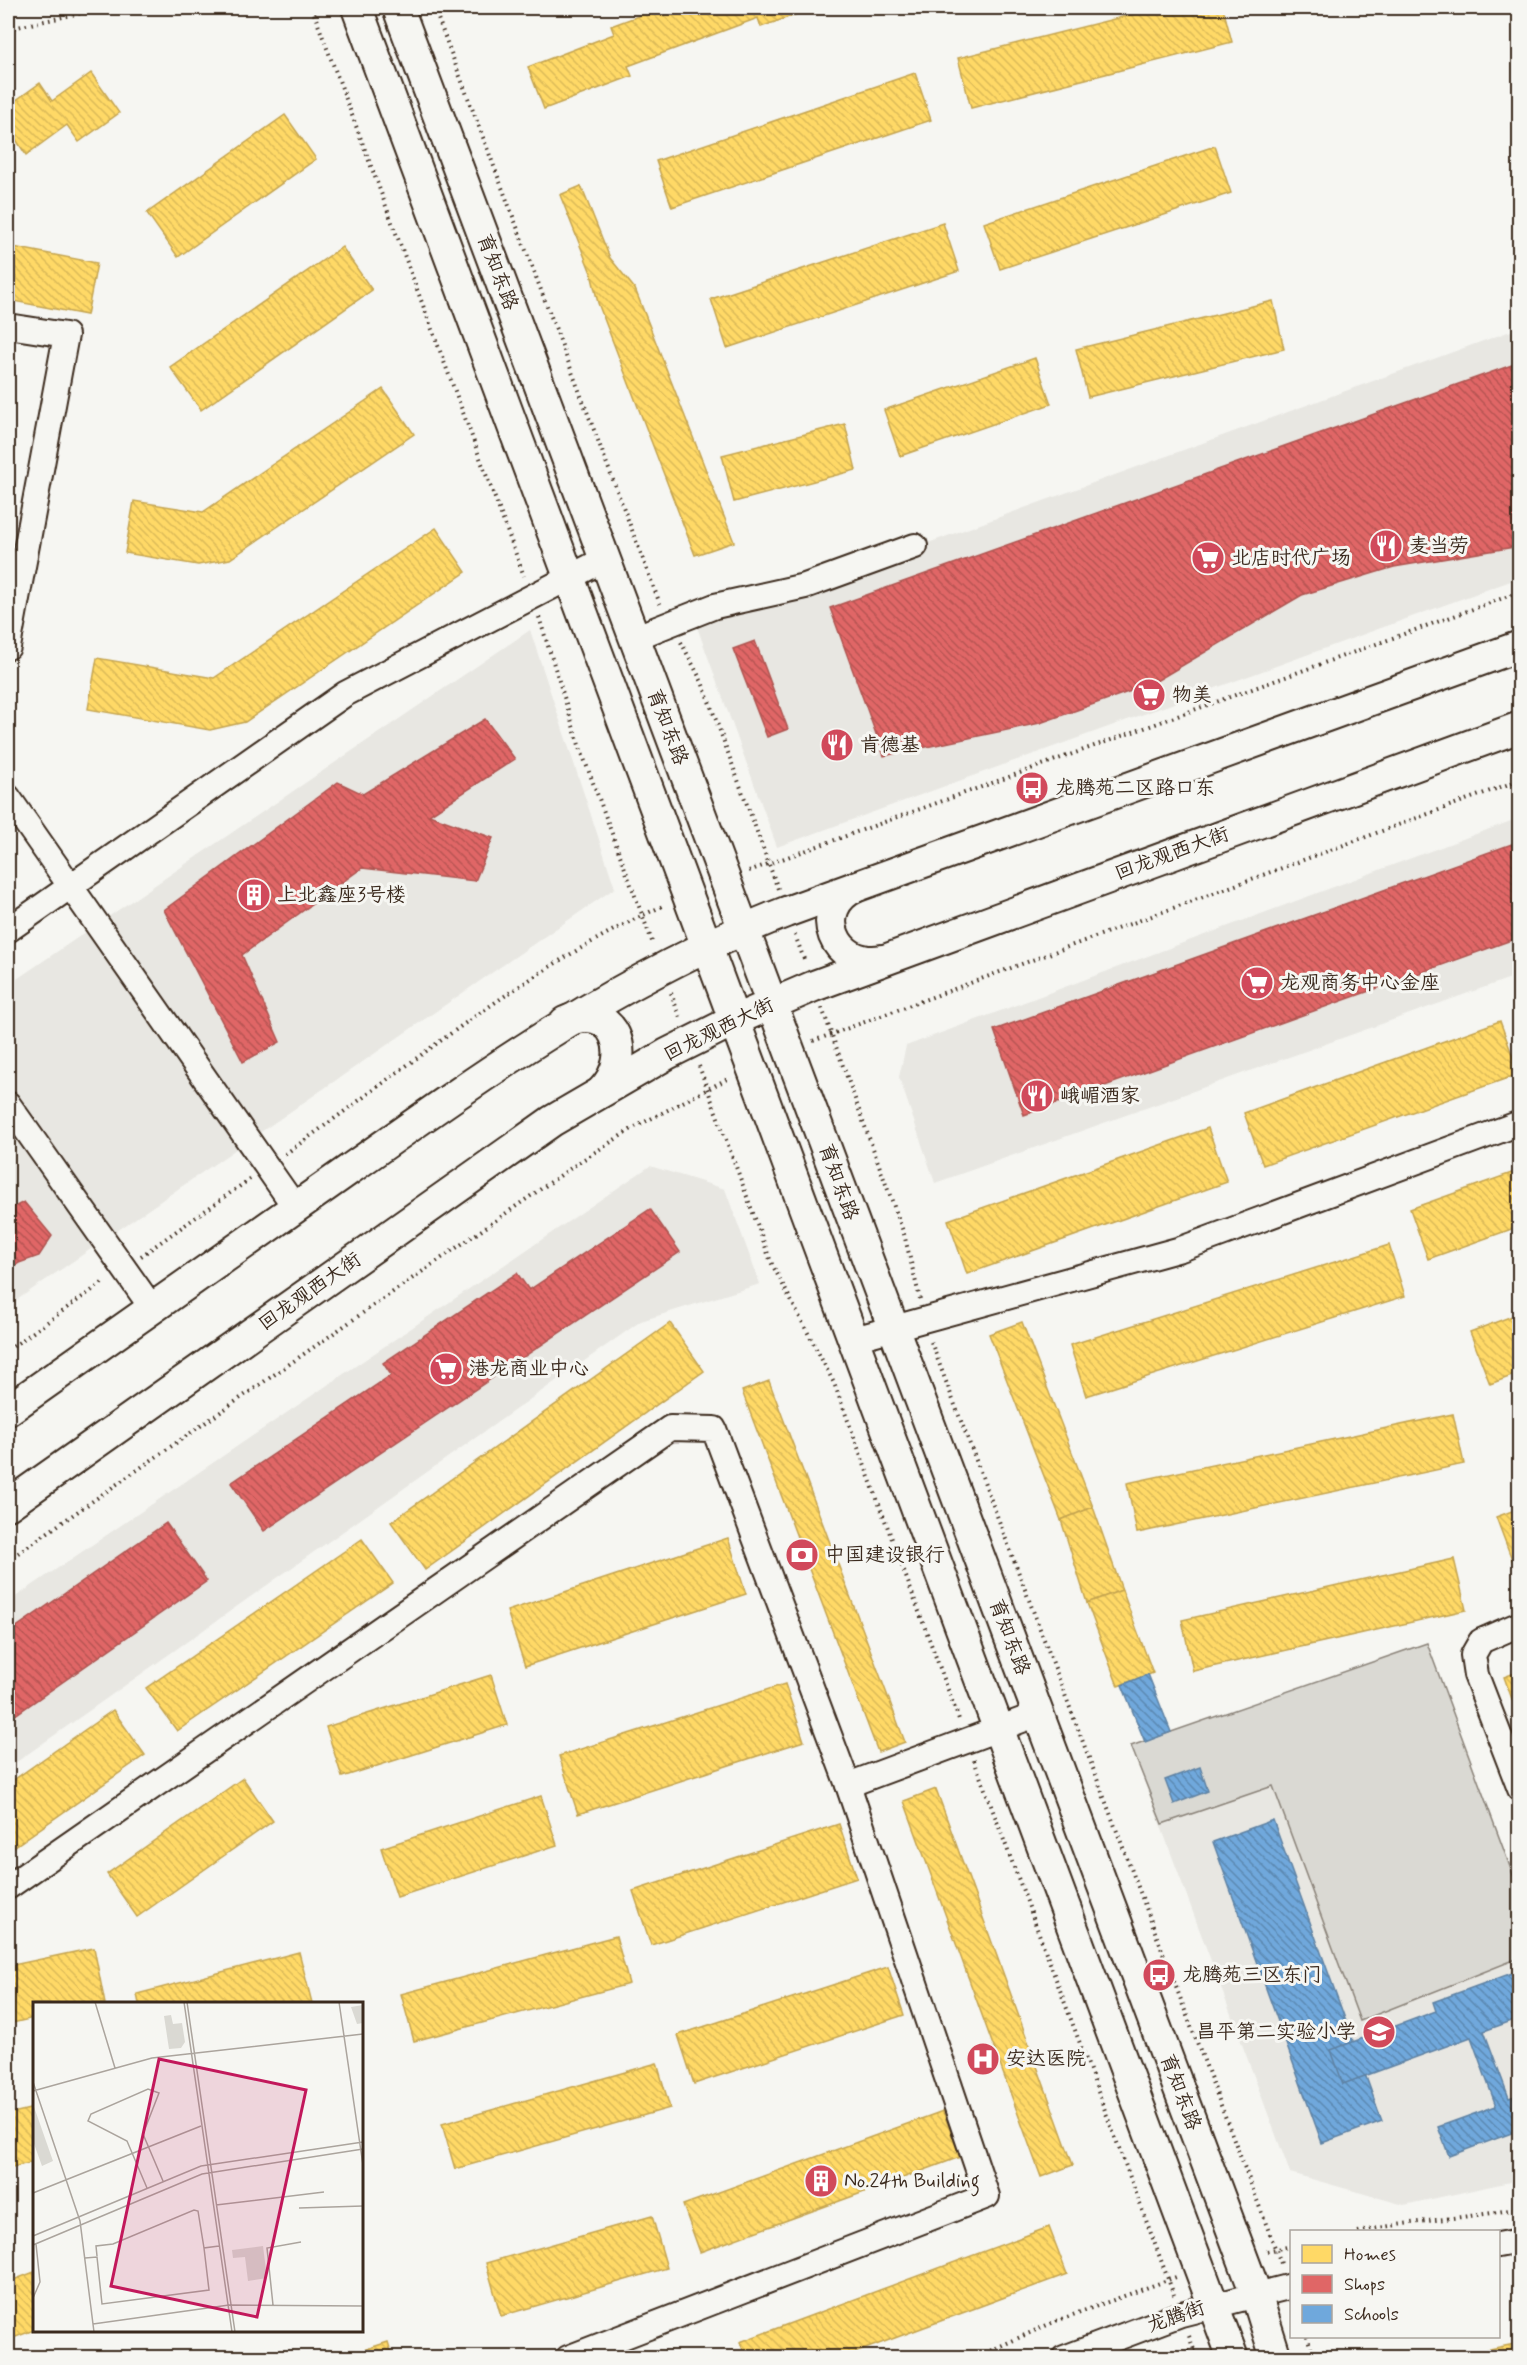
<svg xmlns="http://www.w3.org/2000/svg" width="1527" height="2365" viewBox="0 0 1527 2365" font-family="Mynerve,'LXGW WenKai TC',sans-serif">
<defs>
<pattern id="homes-back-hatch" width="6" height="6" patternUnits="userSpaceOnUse" patternTransform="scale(1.5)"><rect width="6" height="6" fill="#ffd966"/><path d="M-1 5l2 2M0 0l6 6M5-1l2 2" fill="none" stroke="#dbba58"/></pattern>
<pattern id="shops-back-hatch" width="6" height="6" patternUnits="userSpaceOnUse" patternTransform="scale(1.5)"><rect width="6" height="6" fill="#e06666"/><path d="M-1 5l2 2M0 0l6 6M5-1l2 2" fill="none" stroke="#b75453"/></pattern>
<pattern id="schools-back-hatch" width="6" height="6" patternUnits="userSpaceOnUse" patternTransform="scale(1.5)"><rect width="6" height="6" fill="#6fa8dc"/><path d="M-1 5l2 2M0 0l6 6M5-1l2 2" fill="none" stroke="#5c89b2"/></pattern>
</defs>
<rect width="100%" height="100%" fill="#f6f6f2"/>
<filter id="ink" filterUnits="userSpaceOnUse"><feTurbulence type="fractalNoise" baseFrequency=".0167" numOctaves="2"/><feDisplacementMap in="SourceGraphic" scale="12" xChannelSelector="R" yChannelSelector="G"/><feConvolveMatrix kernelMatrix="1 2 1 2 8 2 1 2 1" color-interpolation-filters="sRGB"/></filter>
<g filter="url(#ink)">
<!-- built -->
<g fill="#e8e7e2">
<path d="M1519 328V578L777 847 697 627Z"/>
<path d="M530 630 615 888 8 1306V985Z"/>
<path d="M1519 818V975L935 1183 899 1077 906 1046Z"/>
<path d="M650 1166 725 1189 760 1284 641 1321 8 1768V1602Z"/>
<path d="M1427 1643 1519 1891V2180L1404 2205 1290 2173 1131 1746Z"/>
</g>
<!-- garden -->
<path fill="#dad9d3" stroke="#8a8278" stroke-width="1.5" d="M1427 1643 1519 1891V1958L1360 2021 1273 1786 1162 1824 1131 1746Z"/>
<!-- homes -->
<g fill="url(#homes-back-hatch)" stroke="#c4a450" stroke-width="1.5">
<path d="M660 8H814L761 27 758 18 628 66 632 76 544 109 528 67 614 34 611 26Z"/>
<path d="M1158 8H1223L1232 42 971 108 958 58Z"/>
<path d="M91 73 119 113 79 142 67 125 26 155 15 138 8 144V106L40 83 52 101Z"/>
<path d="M915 73 931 120 672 207 656 161Z"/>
<path d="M285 115 316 159 178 257 147 213Z"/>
<path d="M1215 146 1231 193 1000 269 984 223Z"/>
<path d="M581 186 610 258 635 289 734 542 695 555 598 303 591 273 560 195Z"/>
<path d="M943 223 959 271 727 348 711 299Z"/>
<path d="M8 246 97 263 87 315 8 300Z"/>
<path d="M342 247 372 290 201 410 170 367Z"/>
<path d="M1273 301 1284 349 1088 397 1076 349Z"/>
<path d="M1035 358 1051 404 900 456 884 410Z"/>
<path d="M383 389 414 434 230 559 198 565 125 553 134 501 203 512Z"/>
<path d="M845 424 856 470 734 502 722 455Z"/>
<path d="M436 528 466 572 245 722 210 730 88 709 97 658 214 678Z"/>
<path d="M1500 1021 1519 1074 1263 1165 1244 1113Z"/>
<path d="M1208 1128 1227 1182 967 1274 948 1220Z"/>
<path d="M1520 1170V1226L1428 1259 1410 1209Z"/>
<path d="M1389 1245 1405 1296 1086 1396 1070 1345Z"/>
<path d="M1520 1313V1373L1490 1384 1470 1332Z"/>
<path d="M1022 1322 1093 1507 1061 1520 989 1334Z"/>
<path d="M670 1323 704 1371 425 1570 391 1522Z"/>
<path d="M769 1381 905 1742 878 1752 742 1391Z"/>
<path d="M1453 1414 1464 1464 1137 1533 1127 1483Z"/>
<path d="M1093 1507 1122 1590 1087 1603 1061 1520Z"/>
<path d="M1520 1508V1568L1516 1570 1496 1517Z"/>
<path d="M728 1538 746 1594 525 1666 507 1611Z"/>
<path d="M362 1539 393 1583 177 1731 146 1688Z"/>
<path d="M1454 1559 1466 1610 1193 1671 1182 1620Z"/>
<path d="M1122 1590 1153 1673 1118 1686 1087 1603Z"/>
<path d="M1520 1671V1721L1504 1677Z"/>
<path d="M491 1675 507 1725 342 1777 326 1727Z"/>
<path d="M785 1684 804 1741 578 1814 559 1756Z"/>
<path d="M113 1710 145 1755 8 1851V1784Z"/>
<path d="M243 1778 273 1821 137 1917 107 1874Z"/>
<path d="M936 1789 1073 2165 1041 2177 904 1801Z"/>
<path d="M541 1796 557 1845 397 1897 381 1848Z"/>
<path d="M839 1824 857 1878 651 1945 633 1891Z"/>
<path d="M616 1936 629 1984 414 2041 401 1994Z"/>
<path d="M94 1948 105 2004H34V2018L8 2024V1966Z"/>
<path d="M299 1952 312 2003 139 2004 137 1994Z"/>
<path d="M888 1967 904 2015 694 2084 678 2035Z"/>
<path d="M657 2063 670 2108 455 2169 442 2124Z"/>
<path d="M34 2108V2162L8 2168V2114Z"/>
<path d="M943 2111 960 2157 700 2252 683 2205Z"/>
<path d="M652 2216 667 2268 501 2316 486 2263Z"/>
<path d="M1049 2227 1067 2274 841 2358H746L740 2342Z"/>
<path d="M34 2272V2330L8 2340V2282Z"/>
<path d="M388 2342 393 2358H339Z"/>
<path d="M1520 2343V2358H1454V2356Z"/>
</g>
<!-- shops -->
<g fill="url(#shops-back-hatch)" stroke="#ae5450" stroke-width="1.5">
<path d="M1520 362V546L1394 567 1302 595 1151 684 1040 723 884 756 830 608Z"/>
<path d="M755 641 788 729 767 737 733 649Z"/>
<path d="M485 719 515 759 429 815 493 838 475 881 362 868 242 955 280 1042 243 1062 164 910 338 782 363 794Z"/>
<path d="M1520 841V937L1024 1115 994 1030Z"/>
<path d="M24 1202 52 1236 39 1256 19 1263 8 1270V1245L17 1232 8 1224V1210Z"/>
<path d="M650 1209 680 1252 264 1531 231 1483 391 1375 383 1363 517 1273 529 1290Z"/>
<path d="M8 1224 17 1232 8 1245Z"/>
<path d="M166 1523 207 1581 8 1720V1633Z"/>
</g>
<!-- schools -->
<g fill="url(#schools-back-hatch)" stroke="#5f82a3" stroke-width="1.5">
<path d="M1148 1674 1171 1732 1145 1742 1122 1685Z"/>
<path d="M1200 1767 1208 1791 1174 1804 1165 1780Z"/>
<path d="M1273 1820 1382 2121 1322 2143 1213 1842Z"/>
<path d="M1520 1970V2018L1484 2031 1509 2098 1520 2094V2130L1449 2156 1438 2127 1496 2106 1471 2037 1343 2084 1331 2050 1436 2011 1433 2002Z"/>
</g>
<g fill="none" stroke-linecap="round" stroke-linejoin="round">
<defs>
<g id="minor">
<path d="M8 326 66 335 8 647"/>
<path d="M634 638 715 606 805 586 915 546"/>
<path d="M8 797 295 1207"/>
<path d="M8 930 345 694 605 559"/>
<path d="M8 1104 152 1308"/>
<path d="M854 1339 1181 1249 1520 1123"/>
<path d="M1520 1624 1481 1641 1473 1655 1476 1675 1520 1789"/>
<path d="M8 1887 670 1428 714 1429 848 1785"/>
<path d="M1498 2245 1520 2241"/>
<path d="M568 2358 987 2196 848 1785 1038 1714"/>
<path d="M1064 2358 1181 2314 1292 2286"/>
</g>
<g id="major">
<path d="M357 8 1233 2358"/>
<path d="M398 8 1256 2294 1276 2358"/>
<path d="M855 887C810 908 834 970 883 960"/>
<path d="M565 1022C614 1000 636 1056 602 1091"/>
<path d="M8 1410C122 1329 236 1249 350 1169 491 1069 624 975 786 912L1520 646"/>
<path d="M8 1505 552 1121 667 1054 735 1020 814 986 1520 727"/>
</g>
</defs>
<!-- minor casing -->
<use href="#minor" stroke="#3b2a1e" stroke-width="28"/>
<!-- major casing -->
<use href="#major" stroke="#3b2a1e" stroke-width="34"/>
<!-- path -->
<g stroke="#3b2a1e" stroke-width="4" stroke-dasharray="1.5 4.5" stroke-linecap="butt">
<path d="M312 8 524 576"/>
<path d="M434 8 660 604"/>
<path d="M8 29 104 8"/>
<path d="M539 617 579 745 653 944"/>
<path d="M681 642 702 682 778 889"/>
<path d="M749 871 1520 592"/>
<path d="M795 935 805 962"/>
<path d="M671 993 681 1020"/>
<path d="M822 1008 904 1234 920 1299"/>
<path d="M813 1041 1520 780"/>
<path d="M699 1066 771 1262 834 1383 960 1722"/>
<path d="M285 1154C408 1068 526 967 665 905"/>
<path d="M141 1256 250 1179"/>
<path d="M931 1342 1282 2266"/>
<path d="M8 1350 105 1281"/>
<path d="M8 1560 581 1161 635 1127 729 1078"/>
<path d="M974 1760 1174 2295"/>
<path d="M1358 2232C1412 2220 1466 2219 1520 2208"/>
<path d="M1267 2251 1292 2246"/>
<path d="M1189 2336 1197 2358"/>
<path d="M1307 2336 1314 2358"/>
<path d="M974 2358 1056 2321 1176 2277"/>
<path d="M1171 2358 1196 2349"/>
</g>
<!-- minor -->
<use href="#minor" stroke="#f6f6f2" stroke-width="24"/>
<!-- major -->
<use href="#major" stroke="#f6f6f2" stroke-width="30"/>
</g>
</g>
<!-- icons -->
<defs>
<symbol id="restaurant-disc" viewBox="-11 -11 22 22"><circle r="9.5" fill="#d1495b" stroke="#f6f6f2"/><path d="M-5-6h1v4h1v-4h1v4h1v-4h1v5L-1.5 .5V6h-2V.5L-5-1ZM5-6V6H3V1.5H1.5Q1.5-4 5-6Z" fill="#fff"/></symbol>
<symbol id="supermarket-disc" viewBox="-11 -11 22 22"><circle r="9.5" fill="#d1495b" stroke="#f6f6f2"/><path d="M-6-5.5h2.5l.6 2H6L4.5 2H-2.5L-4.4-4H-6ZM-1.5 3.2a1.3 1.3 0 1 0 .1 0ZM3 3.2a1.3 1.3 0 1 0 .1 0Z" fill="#fff"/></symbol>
<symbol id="bus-disc" viewBox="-11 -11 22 22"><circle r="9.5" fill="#d1495b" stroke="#f6f6f2"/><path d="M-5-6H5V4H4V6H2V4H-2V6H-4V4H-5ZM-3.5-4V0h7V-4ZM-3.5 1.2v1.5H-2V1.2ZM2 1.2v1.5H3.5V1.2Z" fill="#fff"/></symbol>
<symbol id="building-disc" viewBox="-11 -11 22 22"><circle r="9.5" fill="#d1495b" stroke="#f6f6f2"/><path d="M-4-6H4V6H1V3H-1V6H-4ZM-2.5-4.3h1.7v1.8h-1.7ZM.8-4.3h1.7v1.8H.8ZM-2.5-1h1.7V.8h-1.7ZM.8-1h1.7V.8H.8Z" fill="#fff"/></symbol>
<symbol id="bank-disc" viewBox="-11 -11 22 22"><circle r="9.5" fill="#d1495b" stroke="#f6f6f2"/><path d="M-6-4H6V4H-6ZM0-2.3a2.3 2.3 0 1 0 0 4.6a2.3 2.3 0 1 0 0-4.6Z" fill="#fff"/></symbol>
<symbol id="school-disc" viewBox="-11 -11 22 22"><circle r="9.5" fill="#d1495b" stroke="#f6f6f2"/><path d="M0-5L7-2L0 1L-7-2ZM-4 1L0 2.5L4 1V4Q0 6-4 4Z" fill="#fff"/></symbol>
<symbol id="hospital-disc" viewBox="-11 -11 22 22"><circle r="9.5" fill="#d1495b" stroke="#f6f6f2"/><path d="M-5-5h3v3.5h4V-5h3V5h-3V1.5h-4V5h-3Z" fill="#fff"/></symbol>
</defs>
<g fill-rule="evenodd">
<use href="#restaurant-disc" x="1367" y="527" width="38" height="38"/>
<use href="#supermarket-disc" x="1189" y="539" width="38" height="38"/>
<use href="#supermarket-disc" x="1130" y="676" width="38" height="38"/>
<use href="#restaurant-disc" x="818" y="726" width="38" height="38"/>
<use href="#bus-disc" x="1013" y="769" width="38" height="38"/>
<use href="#building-disc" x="235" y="876" width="38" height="38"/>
<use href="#supermarket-disc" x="1238" y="964" width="38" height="38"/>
<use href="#restaurant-disc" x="1018" y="1077" width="38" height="38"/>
<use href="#supermarket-disc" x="427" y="1350" width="38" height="38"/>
<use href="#bank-disc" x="783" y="1536" width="38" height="38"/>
<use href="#bus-disc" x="1140" y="1956" width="38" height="38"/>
<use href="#school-disc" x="1360" y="2013" width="38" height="38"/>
<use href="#hospital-disc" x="964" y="2040" width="38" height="38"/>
<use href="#building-disc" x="802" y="2162" width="38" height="38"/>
</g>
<g text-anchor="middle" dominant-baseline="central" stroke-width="6" stroke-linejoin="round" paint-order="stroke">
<!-- street labels -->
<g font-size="20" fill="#3b2a1e" stroke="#f6f6f2">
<text transform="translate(497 272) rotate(69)">育知东路</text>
<text transform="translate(667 727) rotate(69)">育知东路</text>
<text transform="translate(1172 854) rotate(-20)">回龙观西大街</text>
<text transform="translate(719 1030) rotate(-26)">回龙观西大街</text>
<text transform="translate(838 1182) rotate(70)">育知东路</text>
<text transform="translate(310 1292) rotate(-35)">回龙观西大街</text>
<text transform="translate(1009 1637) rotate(69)">育知东路</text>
<text transform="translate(1180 2092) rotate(69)">育知东路</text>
<text transform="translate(1176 2317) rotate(-19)">龙腾街</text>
</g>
<!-- poi labels -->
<g font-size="20" fill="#3b2a1e" stroke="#f6f6f2" text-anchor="start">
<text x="1409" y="546">麦当劳</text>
<text x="1231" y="558">北店时代广场</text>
<text x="1172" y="695">物美</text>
<text x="860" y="745">肯德基</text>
<text x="1055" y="788">龙腾苑二区路口东</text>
<text x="277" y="895">上北鑫座3号楼</text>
<text x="1280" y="983">龙观商务中心金座</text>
<text x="1060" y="1096">峨嵋酒家</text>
<text x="469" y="1369">港龙商业中心</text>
<text x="825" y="1555">中国建设银行</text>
<text x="1182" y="1975">龙腾苑三区东门</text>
<text x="1356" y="2032" text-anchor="end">昌平第二实验小学</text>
<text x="1006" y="2059">安达医院</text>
<text x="844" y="2181">No.24th Building</text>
</g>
</g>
<!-- overview -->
<g transform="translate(33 2002)">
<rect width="330" height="330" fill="#f6f6f2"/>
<path d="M330 3V21L324 22 318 5ZM138 13 140 22 149 21 152 40 148 46 136 47 131 14ZM0 102 20 159 9 164 0 139Z" fill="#dad9d3"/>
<path d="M230 244 234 276 215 279 212 255 200 256 199 248Z" fill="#dad9d3"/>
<path fill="none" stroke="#aba49d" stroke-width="1.5" d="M62 0 82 66M151 0 199 330M154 0 202 330M306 0 330 163M0 80 47 219 61 330M0 89 119 56 330 32M114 186 94 139 55 119 58 112 115 87 126 91 110 132 130 179M0 191 168 124M183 203 291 190M266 206 330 204M0 234 168 164 330 140M0 243 169 172 330 147M64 254 63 244 80 242 161 208 165 209 171 246M52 256 64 255 69 302 176 288 171 246 186 244M0 296 7 280 3 242M240 303 234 246 268 240M60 322 196 303 330 304"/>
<path fill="#c2185b" fill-opacity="0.15" stroke="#c2185b" stroke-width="3" d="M126 57 273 88 224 315 78 284Z"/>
<rect width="330" height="330" fill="none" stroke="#3b2a1e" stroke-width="3"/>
</g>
<!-- margin -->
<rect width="1527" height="2365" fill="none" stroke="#f6f6f2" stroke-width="30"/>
<rect x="15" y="15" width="1497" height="2335" fill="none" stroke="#3b2a1e" stroke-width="2" filter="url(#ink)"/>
<!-- legend -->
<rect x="1290" y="2230" width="210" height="108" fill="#f6f6f2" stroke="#aba49d" stroke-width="1.5"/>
<rect x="1302" y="2245" width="30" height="18" fill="#ffd966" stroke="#aba49d" stroke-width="1.5"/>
<text x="1344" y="2260" font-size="18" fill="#3b2a1e">Homes</text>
<rect x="1302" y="2275" width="30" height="18" fill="#e06666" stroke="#aba49d" stroke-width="1.5"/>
<text x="1344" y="2290" font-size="18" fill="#3b2a1e">Shops</text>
<rect x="1302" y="2305" width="30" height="18" fill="#6fa8dc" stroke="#aba49d" stroke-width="1.5"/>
<text x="1344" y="2320" font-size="18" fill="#3b2a1e">Schools</text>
</svg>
